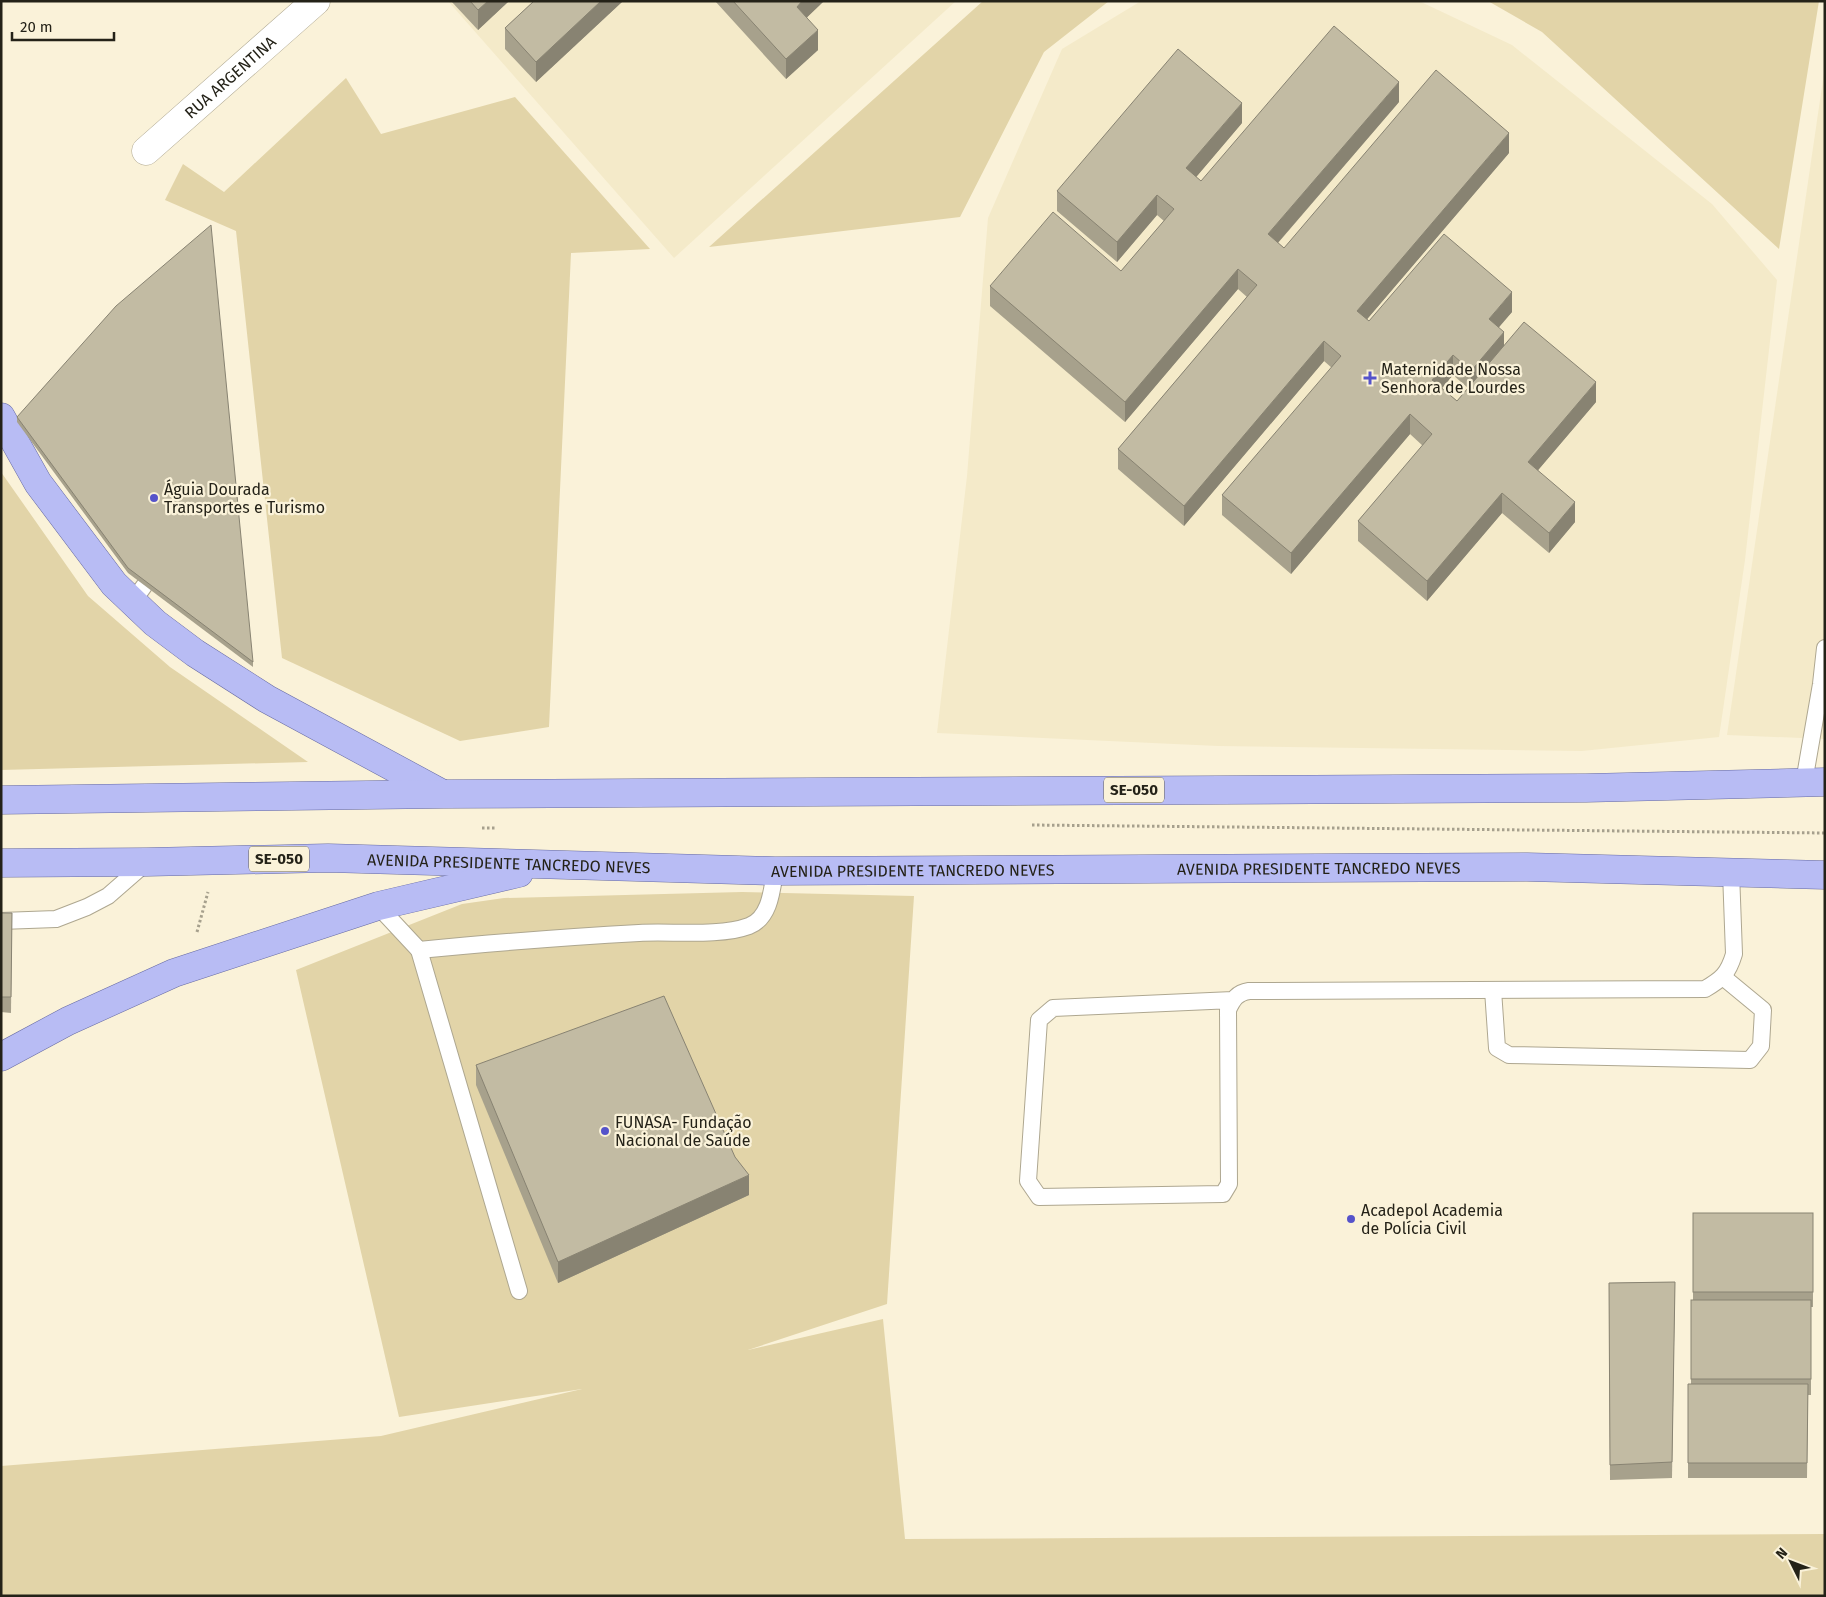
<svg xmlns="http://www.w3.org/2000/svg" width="1826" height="1597" viewBox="0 0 1826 1597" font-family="'Fira Sans',sans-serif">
<rect width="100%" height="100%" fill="#faf2d9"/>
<!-- built -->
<g fill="#f4eac9">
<path d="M448 1H956L674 258Z"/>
<path d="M1141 1H1419L1512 45 1712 204 1777 280 1745 560 1719 737 1582 751 1218 746 937 733 967 476 988 218 1062 49Z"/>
<path d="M1825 66V739L1727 735Z"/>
</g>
<!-- green -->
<g fill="#e2d4a8">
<path d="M983 1H1109L1044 52 960 217 709 247Z"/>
<path d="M1488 1H1819L1779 249 1542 32Z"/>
<path d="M346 78 381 134 515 97 650 249 571 253 549 727 460 741 282 658 236 231 165 200 183 164 224 192Z"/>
<path d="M1 472 88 596 170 667 308 762 1 770Z"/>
<path d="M742 892 914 896 887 1304 748 1350 883 1319 905 1539 1825 1534V1596H1V1466L381 1436 582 1389 399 1417 296 970 462 904 504 898Z"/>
</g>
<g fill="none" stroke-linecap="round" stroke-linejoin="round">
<defs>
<g id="lane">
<path d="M132 603 144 586"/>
<path d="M1804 782 1821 684 1825 648"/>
<path d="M378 906 419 950C492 943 565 937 639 933 671 931 719 937 749 926 770 918 772 890 775 871"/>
<path d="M1 921 56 919 87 907 108 896 147 862"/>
<path d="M419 950 519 1291"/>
<path d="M1493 990 1497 1048 1509 1055 1750 1060 1761 1046 1763 1010 1723 977"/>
<path d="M1233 1000 1053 1008 1039 1020 1028 1181 1039 1197 1223 1194 1229 1184 1228 1010C1233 999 1237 993 1249 991L1705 989C1722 979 1728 974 1734 954L1731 872"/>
</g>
<g id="street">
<path id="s1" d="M146 151 316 1"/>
</g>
<g id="primary">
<path d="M1 417 38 483 114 584 155 623 195 653 267 699 441 793"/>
<path d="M1 800 443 794 1586 788 1825 782"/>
<path id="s2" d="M1 863 147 862 328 858 775 871 1527 867 1825 875"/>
<path d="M1 1057 68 1021 174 973 378 906 519 873"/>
</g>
</defs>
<!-- lane casing -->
<use href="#lane" stroke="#aea790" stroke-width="18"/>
<!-- street casing -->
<use href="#street" stroke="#aea790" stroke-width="29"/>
<!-- primary casing -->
<use href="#primary" stroke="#666aa2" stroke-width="29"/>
<!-- path -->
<g stroke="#a6a08d" stroke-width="3" stroke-dasharray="2.5 2.5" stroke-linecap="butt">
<path d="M1032 825 1825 833"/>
<path d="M482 828H496"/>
<path d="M197 932 208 892"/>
</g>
<!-- lane -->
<use href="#lane" stroke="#fff" stroke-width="16"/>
<!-- street -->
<use href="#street" stroke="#fff" stroke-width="28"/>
<!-- primary -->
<use href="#primary" stroke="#b8bcf4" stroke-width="28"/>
</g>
<!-- wall -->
<g fill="#a7a18c" fill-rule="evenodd">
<path d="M451 1H509L478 30Z"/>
<path d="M534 1H623L536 82 505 49V28Z"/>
<path d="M715 1H824L807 17 818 50 786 79Z"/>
<path d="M1399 102 1278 243 1284 248 1509 153 1367 319 1369 321 1512 312 1498 327 1504 345 1596 402 1538 470 1575 522 1549 553 1502 513 1427 601 1358 541V521L1423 446 1410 434 1291 574 1222 515V495L1332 368 1324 361 1184 526 1118 469V449L1247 297 1238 289 1125 422 990 306V286L1121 271 1164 221 1157 215 1117 262 1057 211V191L1242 123 1196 177 1201 181ZM1453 375 1468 388 1457 401 1442 388Z"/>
<path d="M17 417 253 662V667L128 573 17 422Z"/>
<path d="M1 913H12L11 1013 1 1012Z"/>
<path d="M476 1065 749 1195 558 1283 476 1085Z"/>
<path d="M1693 1213H1813V1307H1811V1395H1808L1807 1478H1688V1384H1691V1300H1693Z"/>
<path d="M1675 1282 1672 1478 1610 1480 1609 1283Z"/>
</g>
<!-- shaded-wall -->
<g fill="#888372">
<path d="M488 1H509L478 30V10Z"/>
<path d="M601 1H623L536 82V62Z"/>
<path d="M802 1H824L797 27V7Z"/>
<path d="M818 30V50L786 79V59Z"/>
<path d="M1399 82V102L1268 254V234Z"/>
<path d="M1242 103V123L1186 189V168Z"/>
<path d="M1509 133V153L1357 331V311Z"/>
<path d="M1157 195V215L1117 262V242Z"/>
<path d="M1238 269V289L1125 422V402Z"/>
<path d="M1512 292V312L1489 339V319Z"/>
<path d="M1504 332V352L1471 391V371Z"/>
<path d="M1324 341V361L1184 526V506Z"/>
<path d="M1453 355V375L1432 400V380Z"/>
<path d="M1596 382V402L1528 482V462Z"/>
<path d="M1410 414V434L1291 574V553Z"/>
<path d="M1502 493V513L1427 601V581Z"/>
<path d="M1575 502V522L1549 553V533Z"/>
<path d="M749 1175V1195L558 1283V1262Z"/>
</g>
<!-- building -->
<g fill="#c2bba3" stroke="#888372">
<path d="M470 1H488L478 10Z"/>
<path d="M534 1H601L536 62 505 28Z"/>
<path d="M733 1H802L797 7 818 30 786 59Z"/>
<path d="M1334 26 1399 82 1268 234 1284 248 1436 70 1509 133 1357 311 1369 321 1444 234 1512 292 1489 319 1504 332 1471 371 1453 355 1432 380 1457 401 1524 322 1596 382 1528 462 1575 502 1549 533 1502 493 1427 581 1358 521 1432 434 1410 414 1291 553 1222 495 1341 356 1324 341 1184 506 1118 449 1257 285 1238 269 1125 402 990 286 1053 212 1121 271 1174 209 1157 195 1117 242 1057 191 1178 49 1242 103 1186 168 1201 181Z"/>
<path d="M211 225 253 662 128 568 17 417 116 306Z"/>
<path d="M1 913H12L11 997H1Z"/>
<path d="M664 996 735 1157 749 1175 558 1262 476 1065Z"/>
<rect x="1693" y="1213" width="120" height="79"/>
<path d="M1675 1282 1672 1462 1610 1465 1609 1283Z"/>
<rect x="1691" y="1300" width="120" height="79"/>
<path d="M1688 1384H1808L1807 1463H1688Z"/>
</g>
<!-- markers -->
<g fill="#5553ca" stroke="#faf2d9" stroke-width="2">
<path d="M1367.5 370.5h5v5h5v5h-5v5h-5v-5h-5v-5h5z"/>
<circle cx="154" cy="498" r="5"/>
<circle cx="605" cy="1131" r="5"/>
<circle cx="1351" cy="1219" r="5"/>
</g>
<g text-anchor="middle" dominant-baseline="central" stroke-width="4.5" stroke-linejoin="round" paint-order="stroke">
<!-- shield labels -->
<g fill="#faf2d9" stroke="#646052" stroke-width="1">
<rect x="1104" y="777.5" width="60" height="25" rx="4"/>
<rect x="249" y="846.5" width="60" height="25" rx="4"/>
</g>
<g font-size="15" font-weight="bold" fill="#242218">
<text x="1134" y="790">SE-050</text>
<text x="279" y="859">SE-050</text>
</g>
<!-- street labels -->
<g font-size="16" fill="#242218" stroke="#faf2d9">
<text stroke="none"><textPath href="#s1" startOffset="112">RUA ARGENTINA</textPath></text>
<text stroke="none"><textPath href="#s2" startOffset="508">AVENIDA PRESIDENTE TANCREDO NEVES</textPath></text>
<text stroke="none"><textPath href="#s2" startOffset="1318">AVENIDA PRESIDENTE TANCREDO NEVES</textPath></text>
<text stroke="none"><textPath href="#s2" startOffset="912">AVENIDA PRESIDENTE TANCREDO NEVES</textPath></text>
</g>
<!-- poi labels -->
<g font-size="16" fill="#242218" stroke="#faf2d9" text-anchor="start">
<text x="1381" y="369">Maternidade Nossa<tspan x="1381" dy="18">Senhora de Lourdes</tspan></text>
<text x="164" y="489">Águia Dourada<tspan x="164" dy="18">Transportes e Turismo</tspan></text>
<text x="615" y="1122">FUNASA- Fundação<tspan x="615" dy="18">Nacional de Saúde</tspan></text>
<text x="1361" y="1210">Acadepol Academia<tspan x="1361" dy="18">de Polícia Civil</tspan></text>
</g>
</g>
<!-- border -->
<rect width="1826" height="1597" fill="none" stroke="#242218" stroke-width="5"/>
<!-- north arrow -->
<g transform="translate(1791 1562) rotate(312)" stroke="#faf2d9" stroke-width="4" paint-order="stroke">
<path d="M0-4L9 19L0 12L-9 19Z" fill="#242218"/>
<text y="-8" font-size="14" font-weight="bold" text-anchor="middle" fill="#242218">N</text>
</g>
<!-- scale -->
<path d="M12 32v8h102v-8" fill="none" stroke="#242218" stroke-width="2.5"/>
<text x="20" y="32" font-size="15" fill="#242218" stroke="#faf2d9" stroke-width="4" paint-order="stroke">20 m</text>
</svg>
